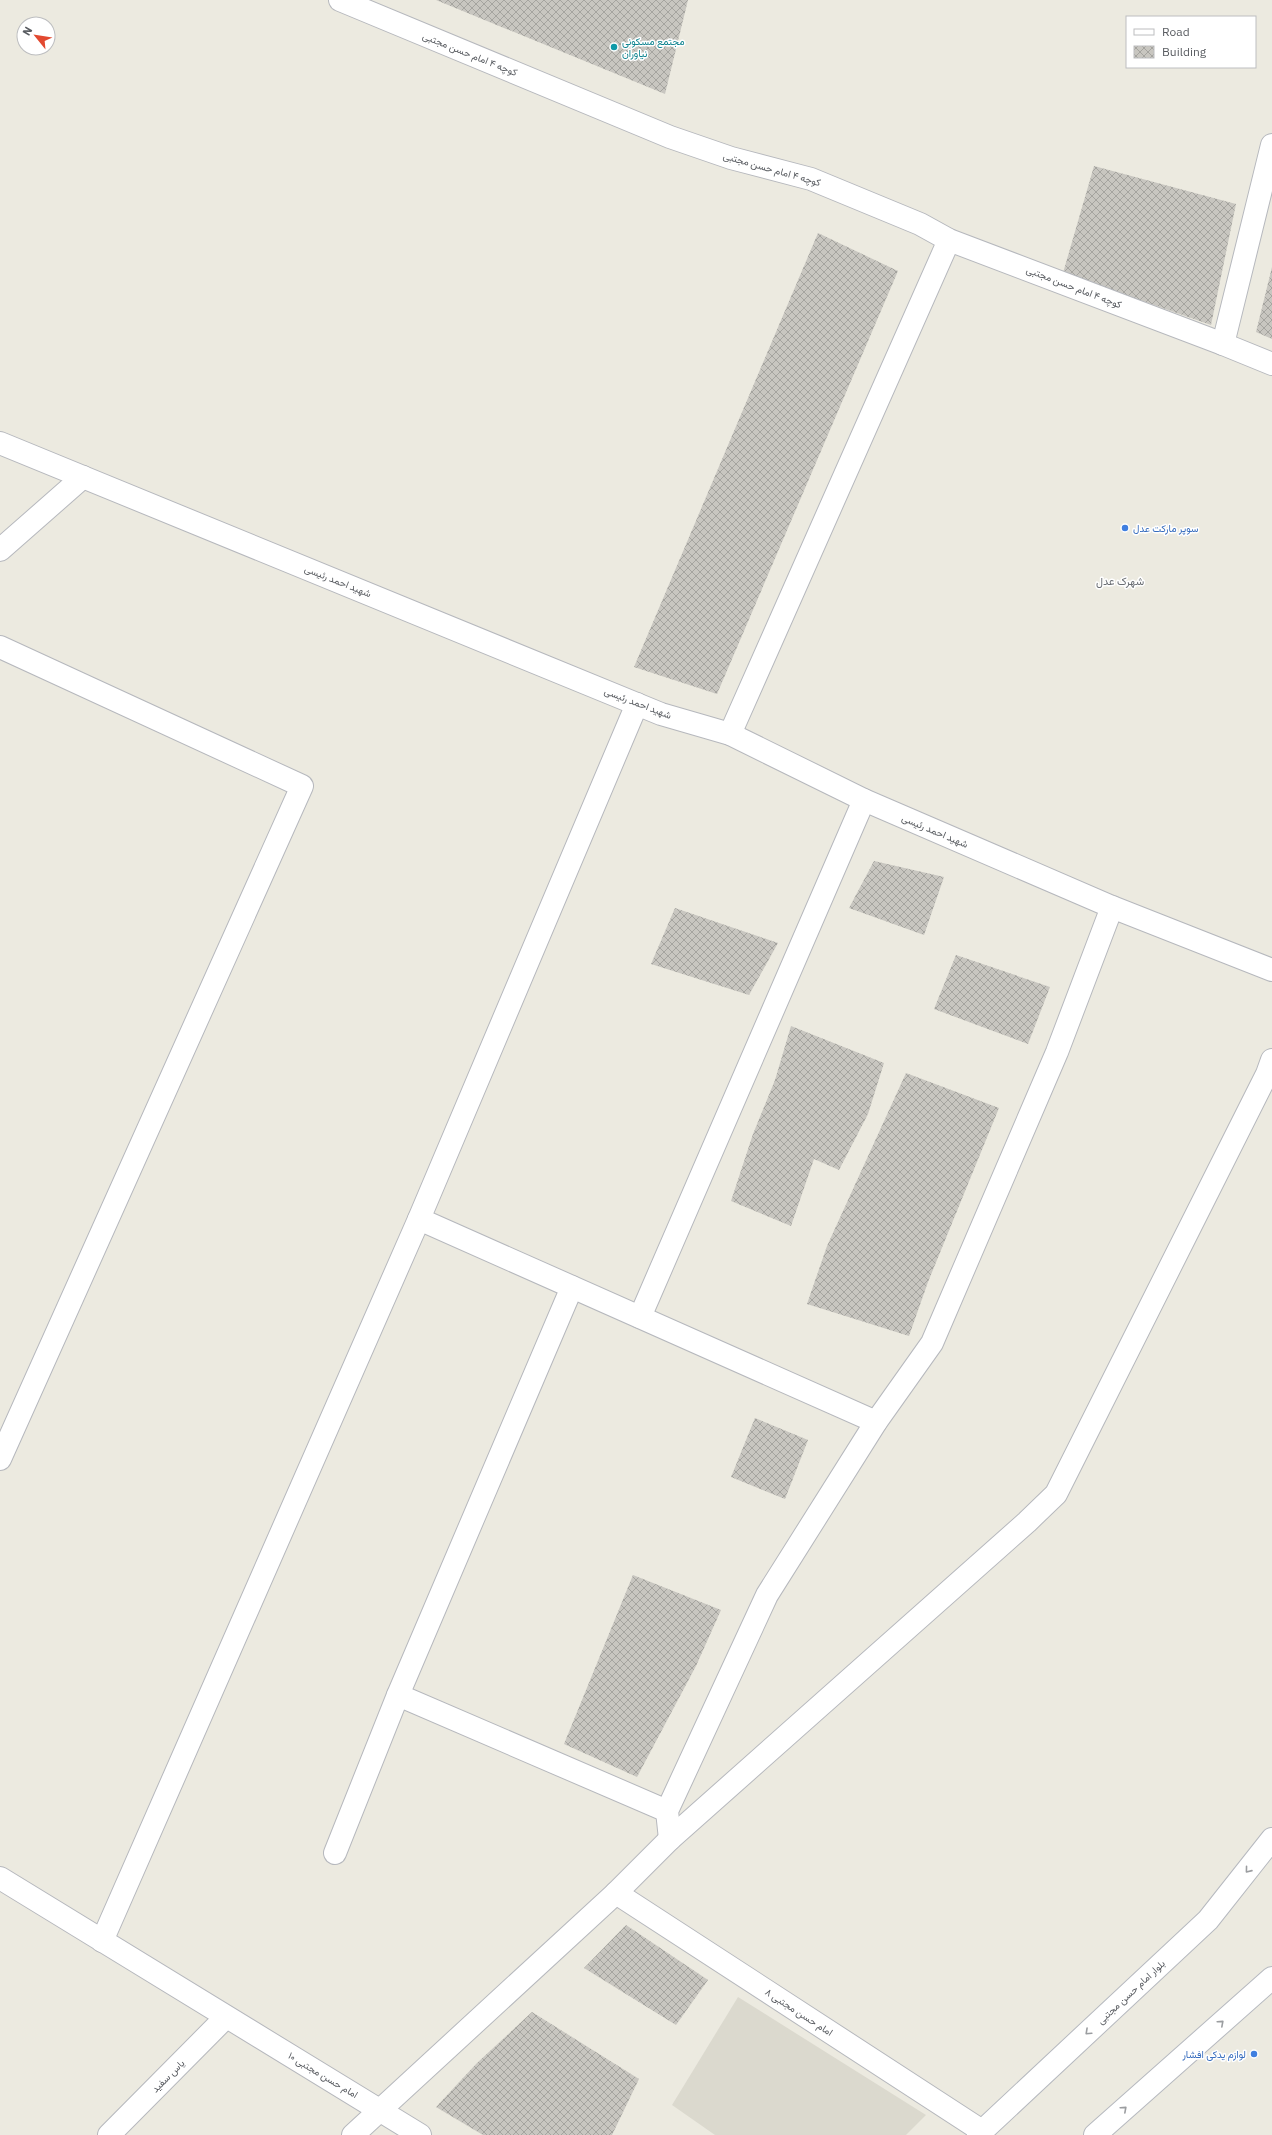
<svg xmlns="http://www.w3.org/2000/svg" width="1272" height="2135" viewBox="0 0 1272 2135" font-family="'IBM Plex Sans',Vazirmatn,sans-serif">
<defs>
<pattern id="building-cross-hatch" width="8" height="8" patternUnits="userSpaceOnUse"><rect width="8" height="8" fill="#c8c6c0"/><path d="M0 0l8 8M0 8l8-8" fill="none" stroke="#a5a49f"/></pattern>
</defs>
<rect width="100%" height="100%" fill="#eceae0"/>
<!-- education -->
<path fill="#dbd9ce" d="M738 1997 926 2115 906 2135H715L672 2105Z"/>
<!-- building -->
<g fill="url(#building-cross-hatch)">
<path d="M436 0H688L665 94Z"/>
<path d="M1094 166 1236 204 1211 325 1063 273Z"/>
<path d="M818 233 898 271 717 694 634 667Z"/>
<path d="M1272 267V339L1256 332Z"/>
<path d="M874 861 944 877 924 935 849 908Z"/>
<path d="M675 908 778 943 749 995 651 964Z"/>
<path d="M956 955 1050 987 1028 1044 934 1009Z"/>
<path d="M791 1026 884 1063 868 1114 839 1170 814 1159 791 1226 731 1201 753 1134 775 1080Z"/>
<path d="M906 1073 999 1108 928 1282 909 1336 807 1304 827 1246Z"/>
<path d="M755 1418 808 1440 785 1499 731 1477Z"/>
<path d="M633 1575 721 1610 696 1666 637 1777 564 1744Z"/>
<path d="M626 1925 708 1980 676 2025 584 1968Z"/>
<path d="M532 2012 639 2079 612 2135H483L436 2107 477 2063Z"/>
</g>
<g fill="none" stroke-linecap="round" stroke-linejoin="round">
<defs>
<g id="minor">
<path d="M340 0 670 137 731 158 811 179 920 224 949 240 1223 344 1272 364"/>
<path d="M1223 344 1272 145"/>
<path d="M0 443 661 714 730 734 864 800 1112 907 1272 970"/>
<path d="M0 550 83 477"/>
<path d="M0 647 302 786 0 1459"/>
<path d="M730 734 949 240"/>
<path d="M419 1219 876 1422"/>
<path d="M640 1317 864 800"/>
<path d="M398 1695 667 1811"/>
<path d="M670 1839 667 1811 767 1595 876 1422 932 1343 1057 1052 1112 907"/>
<path d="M335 1853 398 1695 572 1287"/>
<path d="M0 1878 420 2135"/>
<path d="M616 1893 982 2131"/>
<path d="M102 1941 419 1219 637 704"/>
<path d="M109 2135 226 2017"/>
<path d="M353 2135 616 1893 670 1839 1027 1522 1056 1494 1267 1074 1272 1060"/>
</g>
<g id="secondary">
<path d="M978 2135 1208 1920 1272 1839"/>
<path d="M1095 2135 1272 1978"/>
</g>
</defs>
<!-- minor casing -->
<use href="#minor" stroke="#b6b8bd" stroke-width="24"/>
<!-- secondary casing -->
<use href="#secondary" stroke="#b6b9bf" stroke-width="24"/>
<!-- minor -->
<use href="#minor" stroke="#fff" stroke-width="22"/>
<!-- secondary -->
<use href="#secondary" stroke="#fff" stroke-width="22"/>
</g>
<!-- one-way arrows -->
<defs><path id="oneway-chevron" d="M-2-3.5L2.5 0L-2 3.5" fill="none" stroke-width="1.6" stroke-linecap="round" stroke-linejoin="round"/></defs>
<g stroke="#9b9da0">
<use href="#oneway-chevron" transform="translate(1248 1870) rotate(129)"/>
<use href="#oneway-chevron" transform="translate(1221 2023) rotate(-42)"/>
<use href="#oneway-chevron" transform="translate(1088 2032) rotate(137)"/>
<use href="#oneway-chevron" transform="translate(1124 2109) rotate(-42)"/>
</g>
<!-- markers -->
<circle fill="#0f9aa8" stroke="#fff" stroke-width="1.5" cx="614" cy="47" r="4"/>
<g fill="#3f7fe0" stroke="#fff" stroke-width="1.5">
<circle cx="1125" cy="528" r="4"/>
<circle cx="1254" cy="2054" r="4"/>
</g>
<g text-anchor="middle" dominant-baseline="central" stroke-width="3" stroke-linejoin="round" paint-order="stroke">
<!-- culture labels -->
<g font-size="10" fill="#0d838f" stroke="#fff" text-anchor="start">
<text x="622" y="41">مجتمع مسکونی<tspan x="622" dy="12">نیاوران</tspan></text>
</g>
<!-- street labels -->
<g font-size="10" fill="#595c61" stroke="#fff">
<text transform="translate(470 54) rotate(22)">کوچه ۴ امام حسن مجتبی</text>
<text transform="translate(772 169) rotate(16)">کوچه ۴ امام حسن مجتبی</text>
<text transform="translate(1074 287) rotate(21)">کوچه ۴ امام حسن مجتبی</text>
<text transform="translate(338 581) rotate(22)">شهید احمد رئیسی</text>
<text transform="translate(638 703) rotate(21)">شهید احمد رئیسی</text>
<text transform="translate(935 831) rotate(23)">شهید احمد رئیسی</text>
<text transform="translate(1131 1992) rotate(-43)">بلوار امام حسن مجتبی</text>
<text transform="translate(799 2012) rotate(33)">امام حسن مجتبی ۸</text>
<text transform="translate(323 2075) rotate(31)">امام حسن مجتبی ۱۰</text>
<text transform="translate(168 2076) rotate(-45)">یاس سفید</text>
</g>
<!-- shop labels -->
<g font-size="10" fill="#366cbe" stroke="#fff" text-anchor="start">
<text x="1133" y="528">سوپر مارکت عدل</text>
<text x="1246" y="2054" text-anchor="end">لوازم یدکی افشار</text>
</g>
<!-- neighbourhood labels -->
<g font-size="11" fill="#6a6e73" stroke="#fff">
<text x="1120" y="581">شهرک عدل</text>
</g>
</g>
<!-- legend -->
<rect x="1126" y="16" width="130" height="52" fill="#ffffff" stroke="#bdbec0"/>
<rect x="1134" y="29" width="20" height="6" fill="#ffffff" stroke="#bdbec0"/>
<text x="1162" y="36" font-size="12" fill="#595c61">Road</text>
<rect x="1134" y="46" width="20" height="12" fill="url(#building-cross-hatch)" stroke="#bdbec0"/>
<text x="1162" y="56" font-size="12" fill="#595c61">Building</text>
<!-- north arrow -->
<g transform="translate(36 36) rotate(300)"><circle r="19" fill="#ffffff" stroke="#bdbec0"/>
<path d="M0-3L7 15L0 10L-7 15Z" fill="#e24930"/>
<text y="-6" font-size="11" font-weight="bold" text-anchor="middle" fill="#595c61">N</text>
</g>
</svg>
